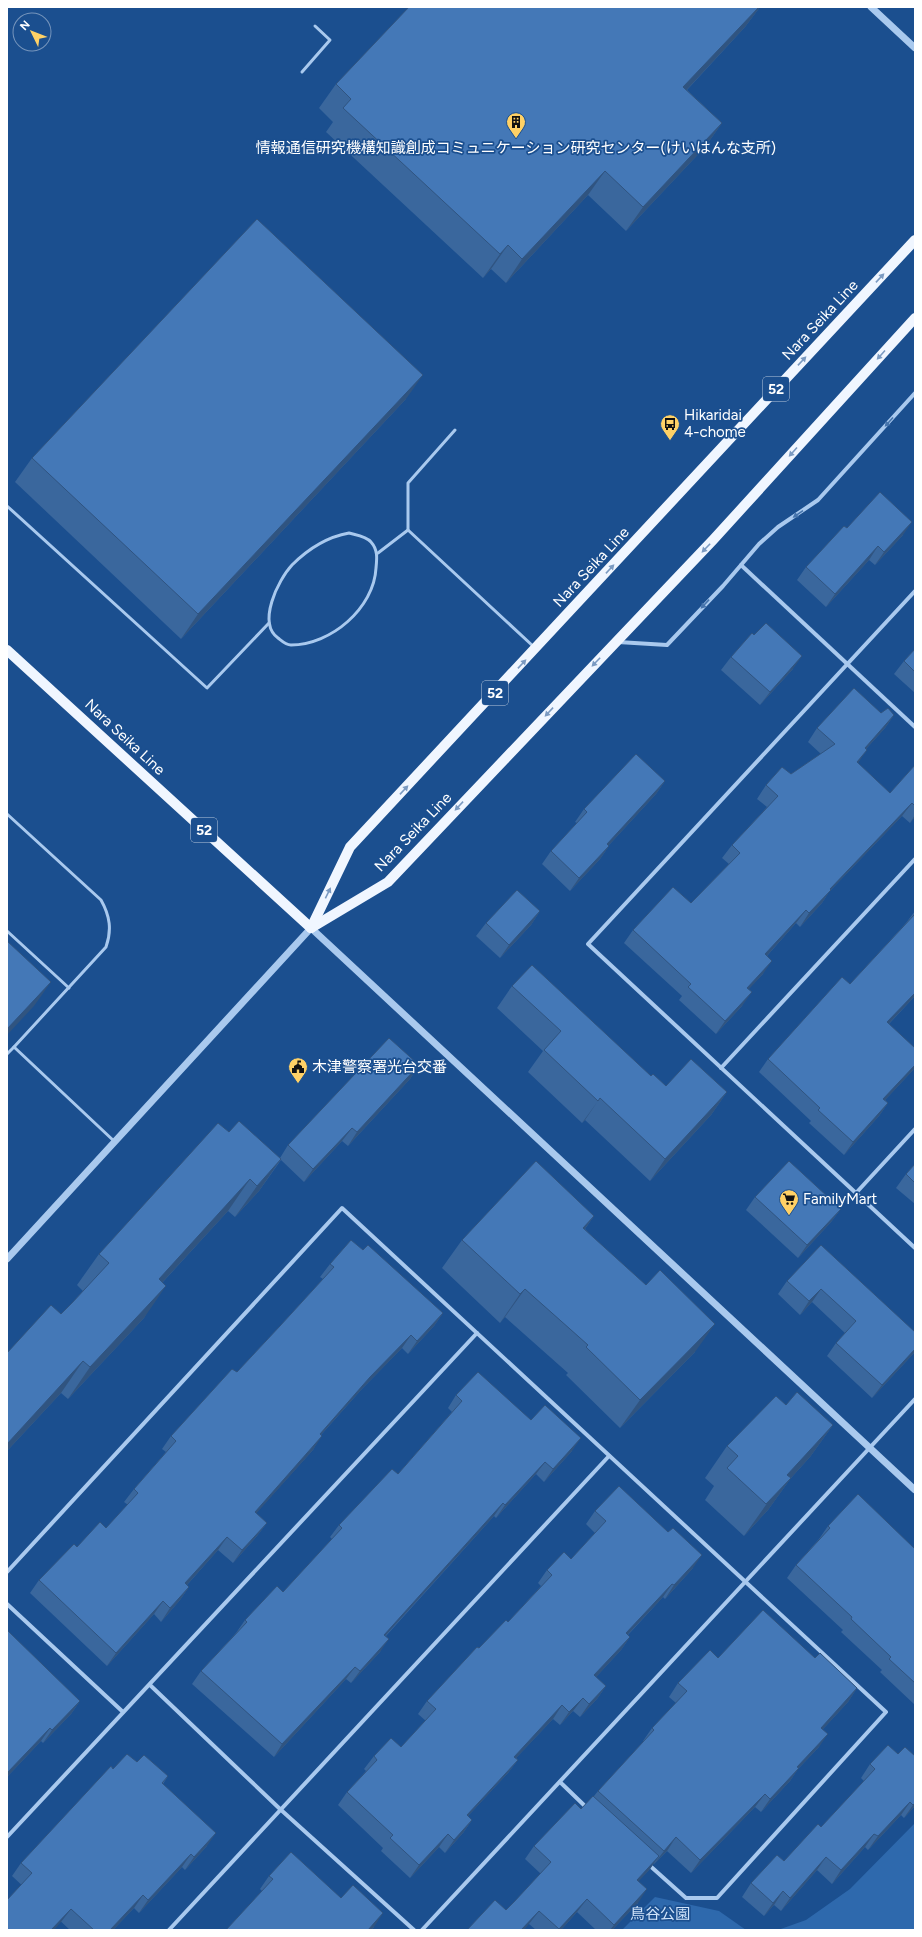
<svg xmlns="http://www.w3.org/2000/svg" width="922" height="1937" viewBox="0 0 922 1937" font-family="Figtree,'Noto Sans JP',sans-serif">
<rect width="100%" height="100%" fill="#1b4f8f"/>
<!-- green -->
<g fill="#2e69ad">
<path d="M915 1823V1930H778L806 1920 850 1889Z"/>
<path d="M655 1897 719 1911 746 1930H622Z"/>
</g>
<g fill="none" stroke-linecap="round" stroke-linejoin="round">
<!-- service -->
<g stroke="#a9c9ee" stroke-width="3">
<path d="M302 72 330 40 315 26"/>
<path d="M455 430 408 483V530L534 647"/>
<path d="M7 506 207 688 269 623"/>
<path d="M349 533C356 535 366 536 371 542 378 550 377 558 376 568 374 608 331 645 291 645 286 645 283 642 278 638 257 623 278 580 292 565 308 549 327 537 349 533Z"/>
<path d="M378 553 408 530"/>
<path d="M7 814 101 900C110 916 112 930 106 947L14 1047"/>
<path d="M7 931 69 988"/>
<path d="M7 1054 14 1047 115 1142"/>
</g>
<!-- minor -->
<g stroke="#a9c9ee" stroke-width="4">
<path d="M741 565 915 727"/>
<path d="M915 591 588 944 915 1248"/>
<path d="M618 642 667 645 723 586 759 544 778 527 818 500 915 393"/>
<path d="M721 1068 915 859"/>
<path d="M856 1193 915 1129"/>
<path d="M7 1572 342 1208 886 1712 717 1898H686L648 1864"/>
<path d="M7 1604 123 1712"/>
<path d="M150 1685 280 1809 414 1930"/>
<path d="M560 1782 587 1808"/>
<path d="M7 1837 477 1333"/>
<path d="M169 1930 609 1456"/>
<path d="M422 1930 915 1399"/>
</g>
<!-- tertiary -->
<g stroke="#a9c9ee" stroke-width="7">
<path d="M871 7 915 48"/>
<path d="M7 1259 311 928 915 1490"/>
</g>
<!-- primary -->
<g stroke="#f0f6ff" stroke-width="10">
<path d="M7 650 311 928"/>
<path d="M311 928 350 847 915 240"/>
<path d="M311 928 388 882 713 540 915 318"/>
</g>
</g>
<!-- wall -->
<g fill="#3a679d">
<path d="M420 7H760L745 27 687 90 722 123 705 147 626 231 588 195 506 283 491 269 483 278 326 132 333 122 319 108 336 84Z"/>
<path d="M406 399 181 639 15 482 32 458Z"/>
<path d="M847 528 903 535 875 565 869 560 826 607 797 580 806 567Z"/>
<path d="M915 649V693L894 674 904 661Z"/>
<path d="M731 657 793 669 760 705 721 670Z"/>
<path d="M881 713 894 715 885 728 866 749 858 763 890 793 915 765V817L910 823 902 816 829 892 822 903 800 927 796 923 767 956 763 974 748 989 742 1006 716 1034 679 1000 682 996 624 943 633 930 691 903 729 864 722 858 732 845 767 807 757 799 766 785 791 774 821 754 808 742 817 728Z"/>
<path d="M665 781 656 794 609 845V846L600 859 570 891 542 864 551 851 577 823 575 822 584 809Z"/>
<path d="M540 911 531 925 500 958 476 936 486 923Z"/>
<path d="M915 911V996L889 1024 914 1069 885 1100 888 1103 879 1116 844 1155 809 1123 811 1121 759 1072 768 1059 850 984 906 923Z"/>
<path d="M512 986 651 1076 666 1086 727 1092 711 1115 650 1181 585 1120 582 1123 528 1072 543 1051 497 1008Z"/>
<path d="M419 1065 410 1079 348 1146 342 1141 304 1182 281 1160 259 1191 235 1217 228 1211 162 1283 144 1318 68 1399 61 1393 7 1451V1353L61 1314 72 1303 83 1291 77 1285 99 1254 229 1132 280 1158 288 1145Z"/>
<path d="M915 1164V1204L896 1188 906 1174Z"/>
<path d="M755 1197 841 1209 831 1222 798 1258 746 1210Z"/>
<path d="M594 1216 585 1229 695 1352 620 1428 566 1375 568 1373 505 1317 500 1323 442 1268 462 1240Z"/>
<path d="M821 1245 915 1352 872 1398 827 1356 836 1343 845 1333 812 1302 800 1315 778 1294 787 1281Z"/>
<path d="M363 1250 443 1313 434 1326 408 1354 402 1348 361 1390 321 1435 313 1450 256 1513 267 1523 257 1536 233 1563 218 1550 187 1585 189 1587 180 1600 161 1622 154 1614 107 1666 30 1593 39 1580 77 1547 106 1528 128 1505 124 1502 134 1489 166 1452 162 1449 171 1436 237 1372 280 1326 323 1279 320 1277 330 1264Z"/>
<path d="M456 1395 531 1420 572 1451 544 1482 536 1474 496 1518 494 1516 386 1636 380 1652 351 1683 346 1679 274 1757 192 1684 201 1671 236 1633 245 1620 283 1592 332 1539 330 1537 339 1525 398 1474 452 1412 448 1408Z"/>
<path d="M786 1405 833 1425 810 1457 791 1478 768 1510 744 1536 705 1500 714 1486 705 1478 727 1446Z"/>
<path d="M595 1511 693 1568 665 1599 663 1597 628 1635 630 1637 621 1650 596 1677 606 1686 597 1699 580 1717 573 1711 560 1725 553 1719 516 1758 518 1760 508 1773 468 1816 472 1820 463 1833 445 1853 439 1847 410 1878 381 1851 383 1848 338 1805 347 1792 366 1771 364 1769 374 1756 401 1747 426 1721 418 1714 427 1701 479 1648 508 1622 541 1586 538 1583 547 1570 571 1559 595 1533 586 1524Z"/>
<path d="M828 1526 915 1549V1705L880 1672 882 1670 841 1632 843 1630 787 1578 796 1565 819 1539Z"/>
<path d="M7 1632 80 1701 71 1714 43 1743 41 1741 7 1777Z"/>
<path d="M718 1658H815L857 1688 848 1702 823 1729 819 1747 798 1769 790 1781 761 1812 755 1807 691 1873 667 1851 654 1864V1863L650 1869 638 1881V1903L612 1930H596L577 1912 561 1930H536L529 1924 506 1910 514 1902 541 1874 525 1859 534 1846 581 1809 594 1796 598 1791 643 1742V1741L652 1728 676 1703 669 1697 678 1683Z"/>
<path d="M870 1764 915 1806 904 1818 901 1815 868 1850 865 1847 832 1884 817 1870 781 1911 774 1905 764 1916 742 1897 751 1883 784 1861 821 1827 864 1781 861 1778Z"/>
<path d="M113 1769 168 1776 163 1784 207 1846 185 1870 182 1867 139 1913 134 1908 113 1930H70L12 1876 21 1863Z"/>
<path d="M269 1876 341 1898 374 1927 371 1930H226L262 1891 260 1889Z"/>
</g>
<!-- shaded-wall -->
<g fill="#305480">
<path d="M759 7H760L745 27 667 111 683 87Z"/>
<path d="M722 123 705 147 626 231 643 207Z"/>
<path d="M605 171 588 195 506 283 522 259Z"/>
<path d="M508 245 491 269 483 278 500 254Z"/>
<path d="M423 375 406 399 181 639 198 614Z"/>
<path d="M912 522 903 535 875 565 884 552Z"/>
<path d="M878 546 869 560 826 607 835 594Z"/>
<path d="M802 656 793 669 760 705 770 692Z"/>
<path d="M894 715 885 728 855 761 865 748Z"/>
<path d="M867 750 858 763 857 762Z"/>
<path d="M665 781 656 794 598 857 607 844Z"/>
<path d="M912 803 902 816 829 892 822 903 800 927 809 913 830 889Z"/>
<path d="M915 815V817L910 823Z"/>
<path d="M609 846 600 859 570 891 579 878Z"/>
<path d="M806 910 796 923 756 968 765 954Z"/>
<path d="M540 911 531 925 500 958 509 945Z"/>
<path d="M772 961 763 974 738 1001 747 988Z"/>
<path d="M51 982 34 1006 7 1035V1029Z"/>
<path d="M752 992 742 1006 716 1034 725 1021Z"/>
<path d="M915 993V996L878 1035 887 1022Z"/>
<path d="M419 1065 410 1079 348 1146 357 1132Z"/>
<path d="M915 1065V1068L914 1069 874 1112 883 1099Z"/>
<path d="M727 1092 711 1115 650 1181 665 1159Z"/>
<path d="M600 1098 585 1120 582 1123 598 1101Z"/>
<path d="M888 1103 879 1116 844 1155 853 1142Z"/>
<path d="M352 1128 342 1141 304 1182 313 1169Z"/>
<path d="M281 1159 259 1191 235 1217 257 1186Z"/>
<path d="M250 1179 228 1211 136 1311 159 1279Z"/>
<path d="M841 1209 831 1222 798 1258 807 1245Z"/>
<path d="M594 1216 574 1244 583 1228Z"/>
<path d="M166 1286 144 1318 68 1399 90 1367Z"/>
<path d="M525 1289 505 1317 500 1323 520 1294Z"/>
<path d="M821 1289 812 1302 800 1315 809 1301Z"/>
<path d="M443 1313 434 1326 408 1354 417 1341Z"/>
<path d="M715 1324 695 1352 620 1428 640 1400Z"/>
<path d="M411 1335 402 1348 361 1390 310 1447 320 1434 370 1377Z"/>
<path d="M915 1349V1352L872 1398 882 1385Z"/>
<path d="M83 1361 61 1393 7 1451V1444Z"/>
<path d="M833 1425 810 1457 791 1478 768 1510 744 1536 787 1475Z"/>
<path d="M322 1436 313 1450 246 1525 255 1512Z"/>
<path d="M581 1438 572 1451 544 1482 553 1469Z"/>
<path d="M545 1462 536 1474 496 1518 505 1505Z"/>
<path d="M503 1503 494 1516 375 1647 384 1635Z"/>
<path d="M267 1523 257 1536 233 1563 242 1550Z"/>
<path d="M227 1537 218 1550 176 1597 185 1583Z"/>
<path d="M702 1555 693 1568 665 1599 674 1585Z"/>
<path d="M672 1584 663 1597 617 1646 626 1633Z"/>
<path d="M189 1587 180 1600 161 1622 170 1608Z"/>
<path d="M163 1601 154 1614 107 1666 116 1653Z"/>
<path d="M630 1637 621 1650 585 1689 594 1675Z"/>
<path d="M389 1639 380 1652 351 1683 360 1671Z"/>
<path d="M355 1667 346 1679 274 1757 282 1744Z"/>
<path d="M606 1686 597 1699 580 1717 589 1704Z"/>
<path d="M857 1688 848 1702 812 1741 821 1728Z"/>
<path d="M583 1698 573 1711 560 1725 569 1712Z"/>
<path d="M80 1701 71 1714 43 1743 52 1730Z"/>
<path d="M562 1705 553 1719 505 1770 514 1757Z"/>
<path d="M50 1728 41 1741 7 1777V1773Z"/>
<path d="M828 1734 819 1747 798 1769 790 1781 761 1812 770 1799 797 1767Z"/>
<path d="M518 1760 508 1773 457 1828 467 1815Z"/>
<path d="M765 1794 755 1807 691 1873 700 1860Z"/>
<path d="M910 1802 901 1815 868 1850 878 1836Z"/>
<path d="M915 1803V1806L904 1818 913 1805Z"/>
<path d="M472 1820 463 1833 445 1853 454 1840Z"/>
<path d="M216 1833 207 1846 185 1870 194 1857Z"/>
<path d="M448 1834 439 1847 410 1878 419 1865Z"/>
<path d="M874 1834 865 1847 832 1884 841 1870Z"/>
<path d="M676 1837 667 1851 654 1864 664 1851Z"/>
<path d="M191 1854 182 1867 139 1913 148 1900Z"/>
<path d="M659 1856 650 1869 628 1893 637 1880Z"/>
<path d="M826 1857 817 1870 781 1911 790 1898Z"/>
<path d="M647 1889 638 1903 612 1930H610L614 1925Z"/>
<path d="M783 1891 774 1905 764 1916 773 1903Z"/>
<path d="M143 1895 134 1908 113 1930H110Z"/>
<path d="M587 1899 577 1912 561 1930H558Z"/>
<path d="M71 1909 61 1922 54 1930H51Z"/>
<path d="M539 1911 529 1924 524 1930H521Z"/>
<path d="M383 1913 374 1927 371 1930H368Z"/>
</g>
<!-- building -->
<g fill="#4478b7" stroke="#305480">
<path d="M409 7H418L419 8 420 7H759L683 87 722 123 705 141 643 207 605 171 522 259 508 245 500 254 343 108 351 99 336 84Z"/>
<path d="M257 219 423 375 198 614 32 458Z"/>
<path d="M880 492 912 522 884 552 878 546 835 594 806 567 844 526 847 528Z"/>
<path d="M766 623 802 656 770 692 731 657 752 633 754 635Z"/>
<path d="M915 649V672L904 661Z"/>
<path d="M854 688 881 713 888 708 894 715 865 748 867 750 857 762 890 793 915 765V806L912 803 830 889 831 890 809 913 806 910 765 954 772 961 747 988 752 992 725 1021 688 987 691 984 633 930 673 887 691 903 740 853 732 845 778 796 766 785 782 767 791 774 835 744 817 728Z"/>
<path d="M636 754 665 781 607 844 609 846 579 878 551 851 587 812 584 809Z"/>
<path d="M517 890 540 911 509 945 486 923Z"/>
<path d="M915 914V993L887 1022 915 1048V1065L883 1099 888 1103 853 1142 818 1110 820 1108 768 1059 842 977 850 984Z"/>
<path d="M7 941 51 982 7 1029Z"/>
<path d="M532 965 651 1076 653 1074 666 1086 691 1059 727 1092 665 1159 600 1098 598 1101 544 1050 561 1031 512 986Z"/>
<path d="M389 1038 419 1065 357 1132 352 1128 313 1169 288 1145Z"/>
<path d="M239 1121 281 1159 257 1186 250 1179 159 1279 166 1286 90 1367 83 1361 7 1444V1353L51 1305 61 1314 72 1303 109 1263 99 1254 218 1123 229 1132Z"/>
<path d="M536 1161 594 1216 583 1228 646 1285 660 1270 715 1324 640 1400 586 1347 588 1345 525 1289 520 1294 462 1240Z"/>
<path d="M789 1161 841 1209 807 1245 755 1197Z"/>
<path d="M915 1164V1183L906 1174Z"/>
<path d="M351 1240 363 1250 368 1245 443 1313 417 1341 411 1335 370 1377 320 1434 322 1436 255 1512 267 1523 242 1550 227 1537 185 1583 189 1587 170 1608 163 1601 116 1653 39 1580 74 1544 77 1547 100 1522 106 1528 138 1493 134 1489 176 1441 171 1436 232 1369 237 1372 280 1326 334 1267 330 1264Z"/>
<path d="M821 1245 915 1332V1349L882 1385 836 1343 856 1321 821 1289 809 1301 787 1281Z"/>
<path d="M478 1372 531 1420 545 1405 581 1438 553 1469 545 1462 505 1505 503 1503 384 1635 389 1639 360 1671 355 1667 282 1744 201 1671 247 1622 245 1620 277 1586 283 1592 342 1528 339 1525 392 1469 398 1474 462 1401 456 1395Z"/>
<path d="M797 1392 833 1425 787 1475 791 1478 766 1504 727 1468 738 1456 727 1446 776 1396 786 1405Z"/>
<path d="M619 1486 668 1532 673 1528 702 1555 674 1585 672 1584 626 1633 630 1637 594 1675 606 1686 589 1704 583 1698 569 1712 562 1705 514 1757 518 1760 467 1815 472 1820 454 1840 448 1834 419 1865 390 1838 393 1835 347 1792 377 1760 374 1756 391 1738 401 1747 436 1709 427 1701 477 1647 479 1648 506 1620 508 1622 552 1575 547 1570 564 1552 571 1559 606 1521 595 1511Z"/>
<path d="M858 1494 915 1549V1683L889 1659 891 1657 851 1619 852 1617 796 1565 830 1528 828 1526Z"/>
<path d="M763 1610 815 1658 820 1653 857 1688 821 1728 828 1734 797 1767 799 1768 770 1799 765 1794 700 1860 676 1837 664 1851 598 1791 654 1730 652 1728 687 1691 678 1683 710 1650 718 1658Z"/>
<path d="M8 1631 80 1701 52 1730 50 1728 7 1773V1632Z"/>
<path d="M888 1745 898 1754 905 1747 915 1756V1803L913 1805 910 1802 878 1836 874 1834 841 1870 826 1857 790 1898 783 1891 773 1903 751 1883 777 1855 784 1861 818 1824 821 1827 875 1769 870 1764Z"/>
<path d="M127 1754 137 1762 144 1755 168 1776 162 1783 216 1833 194 1857 191 1854 148 1900 143 1895 110 1930H94L71 1909 51 1930H7V1900L32 1873 21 1863 111 1766 113 1769Z"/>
<path d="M593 1796 659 1856 637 1880 647 1889 614 1925 587 1899 559 1929 539 1911 521 1930H467L495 1900 506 1910 514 1902 551 1862 534 1846 575 1803 581 1809Z"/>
<path d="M291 1852 341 1898 353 1885 383 1913 368 1930H226L273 1879 269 1876Z"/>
</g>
<!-- one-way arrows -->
<defs><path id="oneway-solid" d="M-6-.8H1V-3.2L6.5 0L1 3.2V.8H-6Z"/></defs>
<g fill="#7b9ac1">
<use href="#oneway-solid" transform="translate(880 278) rotate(-47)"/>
<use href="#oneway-solid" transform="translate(881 355) rotate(132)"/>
<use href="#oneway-solid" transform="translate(802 361) rotate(-47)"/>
<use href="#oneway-solid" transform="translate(793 452) rotate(132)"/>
<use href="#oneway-solid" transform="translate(706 548) rotate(134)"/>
<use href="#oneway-solid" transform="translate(610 569) rotate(-47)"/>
<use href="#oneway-solid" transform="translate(596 662) rotate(134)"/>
<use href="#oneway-solid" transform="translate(522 664) rotate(-47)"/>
<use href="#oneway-solid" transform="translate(549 712) rotate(133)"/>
<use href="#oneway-solid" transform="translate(404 790) rotate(-47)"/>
<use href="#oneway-solid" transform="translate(459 806) rotate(133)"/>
<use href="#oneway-solid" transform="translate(328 893) rotate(-64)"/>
</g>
<g fill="#4674ac">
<use href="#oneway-solid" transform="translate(889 422) rotate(132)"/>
<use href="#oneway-solid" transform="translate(798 514) rotate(146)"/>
<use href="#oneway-solid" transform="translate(705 604) rotate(133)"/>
</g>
<!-- icons -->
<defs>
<symbol id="building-pin" viewBox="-11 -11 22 30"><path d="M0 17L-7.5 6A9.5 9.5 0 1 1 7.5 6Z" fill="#ffd166" stroke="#1b4f8f"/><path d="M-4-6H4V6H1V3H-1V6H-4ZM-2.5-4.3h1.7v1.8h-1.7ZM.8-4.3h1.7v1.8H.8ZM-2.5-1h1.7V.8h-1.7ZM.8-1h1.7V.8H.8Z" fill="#111"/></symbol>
<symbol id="bus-pin" viewBox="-11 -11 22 30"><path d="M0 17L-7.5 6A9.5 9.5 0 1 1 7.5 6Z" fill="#ffd166" stroke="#1b4f8f"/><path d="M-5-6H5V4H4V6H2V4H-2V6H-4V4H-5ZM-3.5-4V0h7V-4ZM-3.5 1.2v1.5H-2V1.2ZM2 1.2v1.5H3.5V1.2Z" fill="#111"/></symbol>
<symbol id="civic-pin" viewBox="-11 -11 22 30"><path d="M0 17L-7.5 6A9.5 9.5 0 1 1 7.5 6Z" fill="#ffd166" stroke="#1b4f8f"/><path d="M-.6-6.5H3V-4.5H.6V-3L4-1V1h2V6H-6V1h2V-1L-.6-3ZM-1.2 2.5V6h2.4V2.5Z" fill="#111"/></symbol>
<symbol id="supermarket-pin" viewBox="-11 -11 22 30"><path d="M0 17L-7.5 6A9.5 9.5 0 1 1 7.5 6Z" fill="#ffd166" stroke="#1b4f8f"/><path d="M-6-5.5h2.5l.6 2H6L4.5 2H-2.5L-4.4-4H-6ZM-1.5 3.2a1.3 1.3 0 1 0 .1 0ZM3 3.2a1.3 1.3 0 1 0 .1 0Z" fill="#111"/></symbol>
</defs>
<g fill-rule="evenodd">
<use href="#building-pin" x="505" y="111" width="22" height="30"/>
<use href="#bus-pin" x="659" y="413" width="22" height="30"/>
<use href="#civic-pin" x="287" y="1056" width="22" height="30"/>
<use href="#supermarket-pin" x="778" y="1188" width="22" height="30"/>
</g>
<g text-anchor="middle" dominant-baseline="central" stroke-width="3.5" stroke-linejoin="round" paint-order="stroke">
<!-- shield labels -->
<g fill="#1b4f8f" stroke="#bbcadd" stroke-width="1">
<rect x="763" y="377" width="26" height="24" rx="3"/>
<rect x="482" y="681" width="26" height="24" rx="3"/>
<rect x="191" y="818" width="26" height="24" rx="3"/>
</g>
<g font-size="14" font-weight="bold" fill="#fff">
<text x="776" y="389">52</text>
<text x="495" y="693">52</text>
<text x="204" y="830">52</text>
</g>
<!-- poi labels -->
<g font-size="15" fill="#fff" stroke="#1b4f8f" text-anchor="start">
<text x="516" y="148" text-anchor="middle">情報通信研究機構知識創成コミュニケーション研究センター(けいはんな支所)</text>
<text x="684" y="415">Hikaridai<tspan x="684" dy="17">4-chome</tspan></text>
<text x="312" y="1067">木津警察署光台交番</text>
<text x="803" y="1199">FamilyMart</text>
</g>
<!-- street labels -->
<g font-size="15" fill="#fff" stroke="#1b4f8f">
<text transform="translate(820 320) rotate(-47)">Nara Seika Line</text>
<text transform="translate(591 567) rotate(-47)">Nara Seika Line</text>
<text transform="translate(125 737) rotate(43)">Nara Seika Line</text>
<text transform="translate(413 832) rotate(-46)">Nara Seika Line</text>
</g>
<!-- park labels -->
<g font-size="15" fill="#cfe3fa" stroke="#1b4f8f">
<text x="660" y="1914">鳥谷公園</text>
</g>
</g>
<!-- border -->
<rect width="922" height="1937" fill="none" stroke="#ffffff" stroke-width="16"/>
<!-- north arrow -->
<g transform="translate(32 32) rotate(313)"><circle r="19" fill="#1b4f8f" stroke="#7695bc"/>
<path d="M0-3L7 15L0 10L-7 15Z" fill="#ffd166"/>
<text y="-6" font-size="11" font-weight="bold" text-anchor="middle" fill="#ffffff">N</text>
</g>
</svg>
